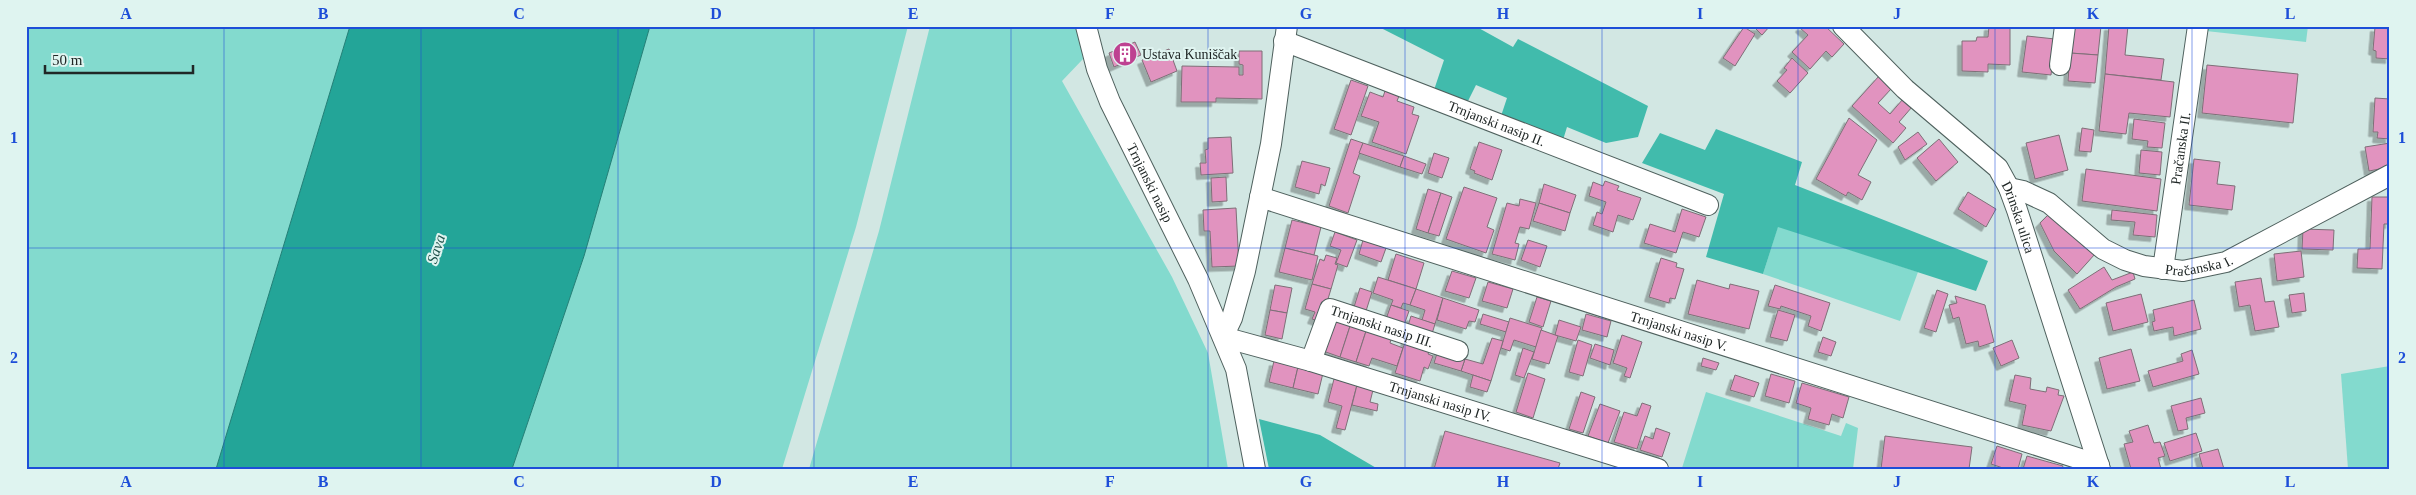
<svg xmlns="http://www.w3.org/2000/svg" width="2416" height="495" viewBox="0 0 2416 495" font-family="Georgia,serif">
<defs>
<filter id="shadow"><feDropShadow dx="-4.5" dy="4.5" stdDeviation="0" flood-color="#0004"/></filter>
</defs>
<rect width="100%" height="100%" fill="#d2e7e3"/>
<!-- green -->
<g fill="#83dace">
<path d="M26 26H350L216 469H26Z"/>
<path d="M650 26H908L856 227 782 469H512L584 256Z"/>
<path d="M930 26H1078L1083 59 1062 81 1172 277 1208 353 1228 469H809L879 231Z"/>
<path d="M2206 26H2308L2306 42 2206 31Z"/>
<path d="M1778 226 1918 272 1900 321 1763 274Z"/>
<path d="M2390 366V469H2348L2341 374Z"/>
<path d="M1706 392 1841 436 1846 423 1858 428 1853 469 1682 468Z"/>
</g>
<!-- forest -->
<g fill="#41bbac">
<path d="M1377 26H1475L1513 47 1518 39 1648 106 1638 137 1606 143 1567 127 1563 140 1501 116 1507 98 1476 85 1467 103 1434 90 1444 60Z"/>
<path d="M1716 129 1802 162 1795 185 1988 261 1976 291 1778 227 1763 274 1706 257 1724 194 1642 163 1660 133 1705 150Z"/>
<path d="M1259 419 1320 435 1378 469H1269Z"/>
</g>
<!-- water -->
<path fill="#23a598" stroke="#227f76" d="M350 26H650L584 256 512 469H216Z"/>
<!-- building -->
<g fill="#e193bf" stroke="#7e6f77" filter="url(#shadow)">
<path d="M1753 26H1770L1762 35Z"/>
<path d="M1801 26H1825L1844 44 1832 57 1826 51 1810 69 1792 52 1808 35 1800 28Z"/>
<path d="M1989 26H2010V65L1988 64V72L1962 71V41H1976L1977 37H1988Z"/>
<path d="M2073 26H2101L2098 55 2070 53Z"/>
<path d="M2109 26H2128L2125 55 2164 59 2161 80 2105 74Z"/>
<path d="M1744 27 1755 34 1735 66 1723 58Z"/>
<path d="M2375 27 2390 29V59L2376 58V51L2373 50Z"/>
<path d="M2027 36 2055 39 2051 75 2022 72Z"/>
<path d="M1135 42 1141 55 1114 67 1109 53Z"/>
<path d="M1169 49 1177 71 1151 82 1142 60Z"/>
<path d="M1239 51H1262V99L1216 98V102H1181L1182 66 1239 67V75H1243V65L1239 64Z"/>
<path d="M2070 53 2098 55 2095 83 2068 81Z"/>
<path d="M1792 58 1808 73 1790 93 1777 81 1787 70 1784 68Z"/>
<path d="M2207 65 2298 74 2293 123 2202 113Z"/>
<path d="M2105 74 2174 82 2170 117 2129 113 2126 134 2099 131Z"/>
<path d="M1879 76 1892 88 1878 103 1890 114 1903 99 1912 107 1899 122 1906 128 1893 143 1852 106Z"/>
<path d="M1351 80 1368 86 1351 135 1334 129Z"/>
<path d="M1385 91 1399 96 1397 101 1414 107 1412 114 1419 116 1406 154 1372 142 1379 122 1361 116 1370 92 1383 97Z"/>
<path d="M2375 98 2390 99V139L2377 138 2378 132H2373Z"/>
<path d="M1849 118 1877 140 1858 175 1871 182 1862 200 1848 192 1846 196 1816 179Z"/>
<path d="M2134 119 2165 123 2162 148 2147 147 2148 141 2132 139Z"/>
<path d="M2082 128 2094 130 2091 152 2079 151Z"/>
<path d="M1918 132 1927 144 1905 160 1898 147Z"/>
<path d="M2059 135 2068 170 2035 179 2026 143Z"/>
<path d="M1231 137 1233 173 1201 175 1200 163H1206L1205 150 1208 149V138Z"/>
<path d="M1351 139 1363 143 1353 173 1360 176 1348 213 1329 206Z"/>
<path d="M1939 139 1958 162 1936 181 1917 158Z"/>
<path d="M1479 142 1502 150 1492 180 1474 173 1475 171 1470 169Z"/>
<path d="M1363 143 1404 156 1400 167 1359 153Z"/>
<path d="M2390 143V167L2369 171 2365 147Z"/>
<path d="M2141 150 2162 152 2160 175 2139 173Z"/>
<path d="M1434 153 1449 158 1442 178 1428 173Z"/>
<path d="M1404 156 1426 164 1422 174 1400 167Z"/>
<path d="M2194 159 2220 162 2217 184 2235 186 2232 210 2189 205Z"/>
<path d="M1302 161 1330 168 1325 186 1321 184 1319 194 1295 187Z"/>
<path d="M2086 169 2161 179 2157 211 2082 201Z"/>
<path d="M1226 177 1227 201 1212 202 1211 178Z"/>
<path d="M1605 181 1619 186 1617 190 1641 198 1633 220 1618 215 1613 232 1593 225 1597 212 1602 214 1606 202 1589 196 1593 182 1603 186Z"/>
<path d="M1544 184 1576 195 1570 213 1539 203Z"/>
<path d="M1464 187 1497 198 1487 227 1494 230 1486 253 1446 239Z"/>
<path d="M1428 189 1441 193 1428 233 1416 229Z"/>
<path d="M1968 192 1996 209 1986 227 1958 209Z"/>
<path d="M1441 193 1452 197 1439 236 1428 233Z"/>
<path d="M2372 197H2390V224H2384L2382 269 2357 268 2358 249H2370Z"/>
<path d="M1520 199 1536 203 1529 229 1520 227 1515 243 1519 244 1515 260 1492 254 1507 203 1519 206Z"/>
<path d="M1539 203 1570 213 1565 231 1533 221Z"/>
<path d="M1236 208 1239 266 1212 267 1210 231H1204L1203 210Z"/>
<path d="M1682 209 1706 217 1699 237 1683 232 1676 253 1644 243 1650 224 1675 232Z"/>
<path d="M2112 210 2157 215 2155 237 2133 235 2135 222 2111 220Z"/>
<path d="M2051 212 2095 254 2077 274 2054 251 2040 223Z"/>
<path d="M1292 220 1321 227 1314 255 1285 248Z"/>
<path d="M2303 229 2334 230 2333 250 2302 249Z"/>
<path d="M1335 232 1357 240 1347 267 1336 263 1341 250 1330 246Z"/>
<path d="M1363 240 1386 248 1381 262 1359 254Z"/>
<path d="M1528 240 1547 246 1540 267 1521 260Z"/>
<path d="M1285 248 1318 256 1312 280 1279 272Z"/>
<path d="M2301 251 2304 277 2277 281 2274 254Z"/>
<path d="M1396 254 1424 263 1416 289 1388 280Z"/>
<path d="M1326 255 1337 258 1335 264 1338 265 1331 289 1312 284 1320 259 1324 261Z"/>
<path d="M1661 258 1677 263 1676 267 1684 269 1675 299 1670 298 1669 303 1649 297Z"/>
<path d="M2104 267 2112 280 2133 272 2135 279 2116 287 2080 309 2068 290Z"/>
<path d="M1452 271 1476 278 1469 298 1445 291Z"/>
<path d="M1378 277 1416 289 1410 305 1403 303 1401 308 1391 305 1393 300 1373 293Z"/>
<path d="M2261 278 2265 302 2274 301 2279 327 2255 331 2250 305 2239 307 2235 282Z"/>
<path d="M1697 280 1729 289 1730 284 1759 291 1749 329 1688 314Z"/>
<path d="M1488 282 1513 289 1507 308 1482 301Z"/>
<path d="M1312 284 1331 289 1321 322 1312 319 1315 312 1305 309Z"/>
<path d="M1275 285 1292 288 1287 313 1270 310Z"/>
<path d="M1775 285 1830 303 1821 331 1808 326 1811 316 1781 306 1780 309 1768 306Z"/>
<path d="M1360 288 1372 292 1366 311 1354 307Z"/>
<path d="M1416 289 1443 298 1435 324 1422 320 1425 310 1410 305Z"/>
<path d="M1937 290 1948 294 1936 332 1924 328Z"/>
<path d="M2304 293 2306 311 2292 313 2289 295Z"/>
<path d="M2141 294 2148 322 2113 331 2106 303Z"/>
<path d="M1955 296 1985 305 1994 342 1979 347 1978 341 1966 344 1959 317 1953 319 1949 305 1957 303Z"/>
<path d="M1537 297 1551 301 1543 327 1529 322Z"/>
<path d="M1443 298 1479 310 1475 322 1469 321 1466 329 1437 320Z"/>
<path d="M2194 300 2201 329 2174 336 2173 327 2154 331 2152 322 2155 321 2153 310Z"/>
<path d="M1391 305 1409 311 1403 328 1385 322Z"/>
<path d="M1270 310 1287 313 1282 339 1265 335Z"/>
<path d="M1778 310 1795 315 1787 341 1770 337Z"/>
<path d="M1335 314 1352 320 1340 357 1323 351Z"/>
<path d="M1483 314 1509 322 1506 332 1480 324Z"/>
<path d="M1586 314 1611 321 1607 337 1582 330Z"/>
<path d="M1411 316 1435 324 1431 337 1407 329Z"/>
<path d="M1510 318 1542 328 1536 347 1514 340 1510 351 1501 348Z"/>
<path d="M1352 320 1368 325 1356 362 1340 357Z"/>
<path d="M1559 320 1581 327 1576 341 1555 335Z"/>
<path d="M1368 325 1393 333 1390 343 1403 348 1397 366 1372 358 1369 366 1356 362Z"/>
<path d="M1541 330 1558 336 1549 364 1532 359Z"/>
<path d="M1622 335 1642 342 1630 378 1624 376 1627 368 1613 363Z"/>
<path d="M1823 337 1836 342 1831 356 1818 352Z"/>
<path d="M1492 338 1503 341 1491 381 1461 371 1465 359 1483 364Z"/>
<path d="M1406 339 1431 347 1428 354 1433 356 1428 369 1424 367 1420 381 1395 373Z"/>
<path d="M1578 340 1592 345 1583 376 1569 372Z"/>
<path d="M2012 340 2019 358 2001 366 1993 348Z"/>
<path d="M1595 344 1614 350 1610 365 1590 358Z"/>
<path d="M1523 348 1534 352 1524 378 1515 375Z"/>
<path d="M2131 349 2140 381 2107 389 2099 358Z"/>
<path d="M1438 350 1465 359 1461 371 1434 363Z"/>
<path d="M2192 350 2199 374 2153 387 2148 371 2183 361 2181 354Z"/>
<path d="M1703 358 1719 363 1716 370 1701 366Z"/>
<path d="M1274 361 1298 367 1293 388 1269 382Z"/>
<path d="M1298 367 1323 373 1318 394 1293 388Z"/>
<path d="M1528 373 1545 379 1533 418 1516 412Z"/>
<path d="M1771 374 1795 381 1789 403 1765 396Z"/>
<path d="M1473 375 1491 381 1487 392 1470 387Z"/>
<path d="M1735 375 1759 383 1754 397 1730 390Z"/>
<path d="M2015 375 2031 378 2030 389 2046 392 2047 387 2059 390 2058 395 2064 396 2051 431 2022 425 2026 405 2009 401Z"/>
<path d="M1334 379 1357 385 1345 430 1336 428 1342 406 1328 402Z"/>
<path d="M1802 383 1849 397 1843 418 1832 414 1829 425 1808 419 1811 408 1796 403Z"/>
<path d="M1357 385 1373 390 1370 402 1378 404 1377 411 1352 405Z"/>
<path d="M1581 392 1595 397 1583 433 1569 429Z"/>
<path d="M2201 398 2205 413 2186 418 2188 429 2178 431 2171 406Z"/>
<path d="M1642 403 1651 406 1637 449 1614 442 1624 412 1637 416Z"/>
<path d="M1600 404 1620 411 1608 443 1588 436Z"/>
<path d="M2148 425 2154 443 2160 442 2165 456 2158 458 2161 469H2131L2124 444 2133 442 2129 431Z"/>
<path d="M1656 428 1670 433 1662 457 1640 450 1645 436 1653 439Z"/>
<path d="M1445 431 1560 463 1558 469H1434Z"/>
<path d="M2196 433 2202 451 2170 461 2164 443Z"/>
<path d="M1885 436 1972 447 1969 469H1881Z"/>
<path d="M1997 446 2022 454 2018 469H2006L1991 464Z"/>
<path d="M2218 449 2224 469H2203L2199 454Z"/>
<path d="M2027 456 2063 466 2062 469H2023Z"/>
</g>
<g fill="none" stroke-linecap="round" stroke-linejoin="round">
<defs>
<g id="minor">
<path id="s1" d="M1086 26 1097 69 1110 102 1198 279 1236 369 1255 469"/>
<path id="s2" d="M1287 26 1271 144 1245 271 1232 318 1223 337 1311 361 1658 469"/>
<path id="s3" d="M1843 26 1905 89 1998 168 2009 188 2017 210 2100 469"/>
<path id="s4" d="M1284 41 1708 205"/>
<path d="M2060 65 2065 26"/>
<path id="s5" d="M2009 188 2023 191 2049 203 2103 249 2125 260 2144 266 2183 271 2226 262 2390 175"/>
<path id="s6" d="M1260 197 2099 465"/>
<path id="s7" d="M2163 269 2198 26"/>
<path id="s8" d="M1311 361 1330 309 1458 351"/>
</g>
</defs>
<!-- minor casing -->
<use href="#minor" stroke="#4f615e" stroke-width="22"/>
<!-- minor -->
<use href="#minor" stroke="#fff" stroke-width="20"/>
</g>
<!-- grid -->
<path fill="none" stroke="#1d4ed8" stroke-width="1" stroke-opacity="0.55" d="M224 26V469M421 26V469M618 26V469M814 26V469M1011 26V469M1208 26V469M1405 26V469M1602 26V469M1798 26V469M1995 26V469M2192 26V469M26 248H2390"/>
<!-- icons -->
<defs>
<symbol id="building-disc" viewBox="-11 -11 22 22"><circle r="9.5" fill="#be4191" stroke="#dff4f0"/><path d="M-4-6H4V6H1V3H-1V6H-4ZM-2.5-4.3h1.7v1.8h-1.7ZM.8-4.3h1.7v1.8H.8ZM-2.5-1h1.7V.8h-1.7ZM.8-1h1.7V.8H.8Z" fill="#fff"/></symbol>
</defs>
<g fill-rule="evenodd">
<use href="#building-disc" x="1111" y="40" width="28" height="28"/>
</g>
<g text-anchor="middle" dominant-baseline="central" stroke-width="4" stroke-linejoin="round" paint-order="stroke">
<!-- poi labels -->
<g font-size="14" fill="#202726" stroke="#dff4f0" text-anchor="start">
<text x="1142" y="54">Ustava Kuniščak</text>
</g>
<!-- street labels -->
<g font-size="14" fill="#202726" stroke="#dff4f0">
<text stroke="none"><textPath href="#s4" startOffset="228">Trnjanski nasip II.</textPath></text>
<text stroke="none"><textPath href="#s7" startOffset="122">Pračanska II.</textPath></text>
<text stroke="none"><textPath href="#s1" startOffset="170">Trnjanski nasip</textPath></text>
<text stroke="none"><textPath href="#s3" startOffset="264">Drinska ulica</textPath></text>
<text stroke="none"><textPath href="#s5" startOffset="214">Pračanska I.</textPath></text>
<text stroke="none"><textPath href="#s8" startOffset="110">Trnjanski nasip III.</textPath></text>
<text stroke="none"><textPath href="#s6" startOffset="440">Trnjanski nasip V.</textPath></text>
<text stroke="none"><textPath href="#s2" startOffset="545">Trnjanski nasip IV.</textPath></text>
</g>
<!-- water labels -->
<g font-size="15" font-style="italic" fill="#1e514a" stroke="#dff4f0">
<text transform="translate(436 249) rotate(-72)">Sava</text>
</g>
</g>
<!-- border -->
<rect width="2416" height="495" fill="none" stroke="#dff4f0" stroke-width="55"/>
<!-- scale -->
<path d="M45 65v8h148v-8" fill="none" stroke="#202726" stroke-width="2.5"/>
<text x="52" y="65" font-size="15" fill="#202726" stroke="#dff4f0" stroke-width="4" paint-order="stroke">50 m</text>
<rect x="28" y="28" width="2360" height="440" fill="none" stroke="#1d4ed8" stroke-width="2"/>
<g font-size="16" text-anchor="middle" font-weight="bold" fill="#1d4ed8">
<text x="126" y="19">A</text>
<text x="323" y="19">B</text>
<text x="519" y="19">C</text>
<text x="716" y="19">D</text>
<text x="913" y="19">E</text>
<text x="1110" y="19">F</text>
<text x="1306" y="19">G</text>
<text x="1503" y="19">H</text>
<text x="1700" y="19">I</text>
<text x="1897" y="19">J</text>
<text x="2093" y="19">K</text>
<text x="2290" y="19">L</text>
<text x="14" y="143">1</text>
<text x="2402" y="143">1</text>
<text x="14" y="363">2</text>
<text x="2402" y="363">2</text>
<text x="126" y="487">A</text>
<text x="323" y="487">B</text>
<text x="519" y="487">C</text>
<text x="716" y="487">D</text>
<text x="913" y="487">E</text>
<text x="1110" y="487">F</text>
<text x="1306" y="487">G</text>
<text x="1503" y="487">H</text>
<text x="1700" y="487">I</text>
<text x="1897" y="487">J</text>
<text x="2093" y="487">K</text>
<text x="2290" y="487">L</text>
</g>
</svg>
